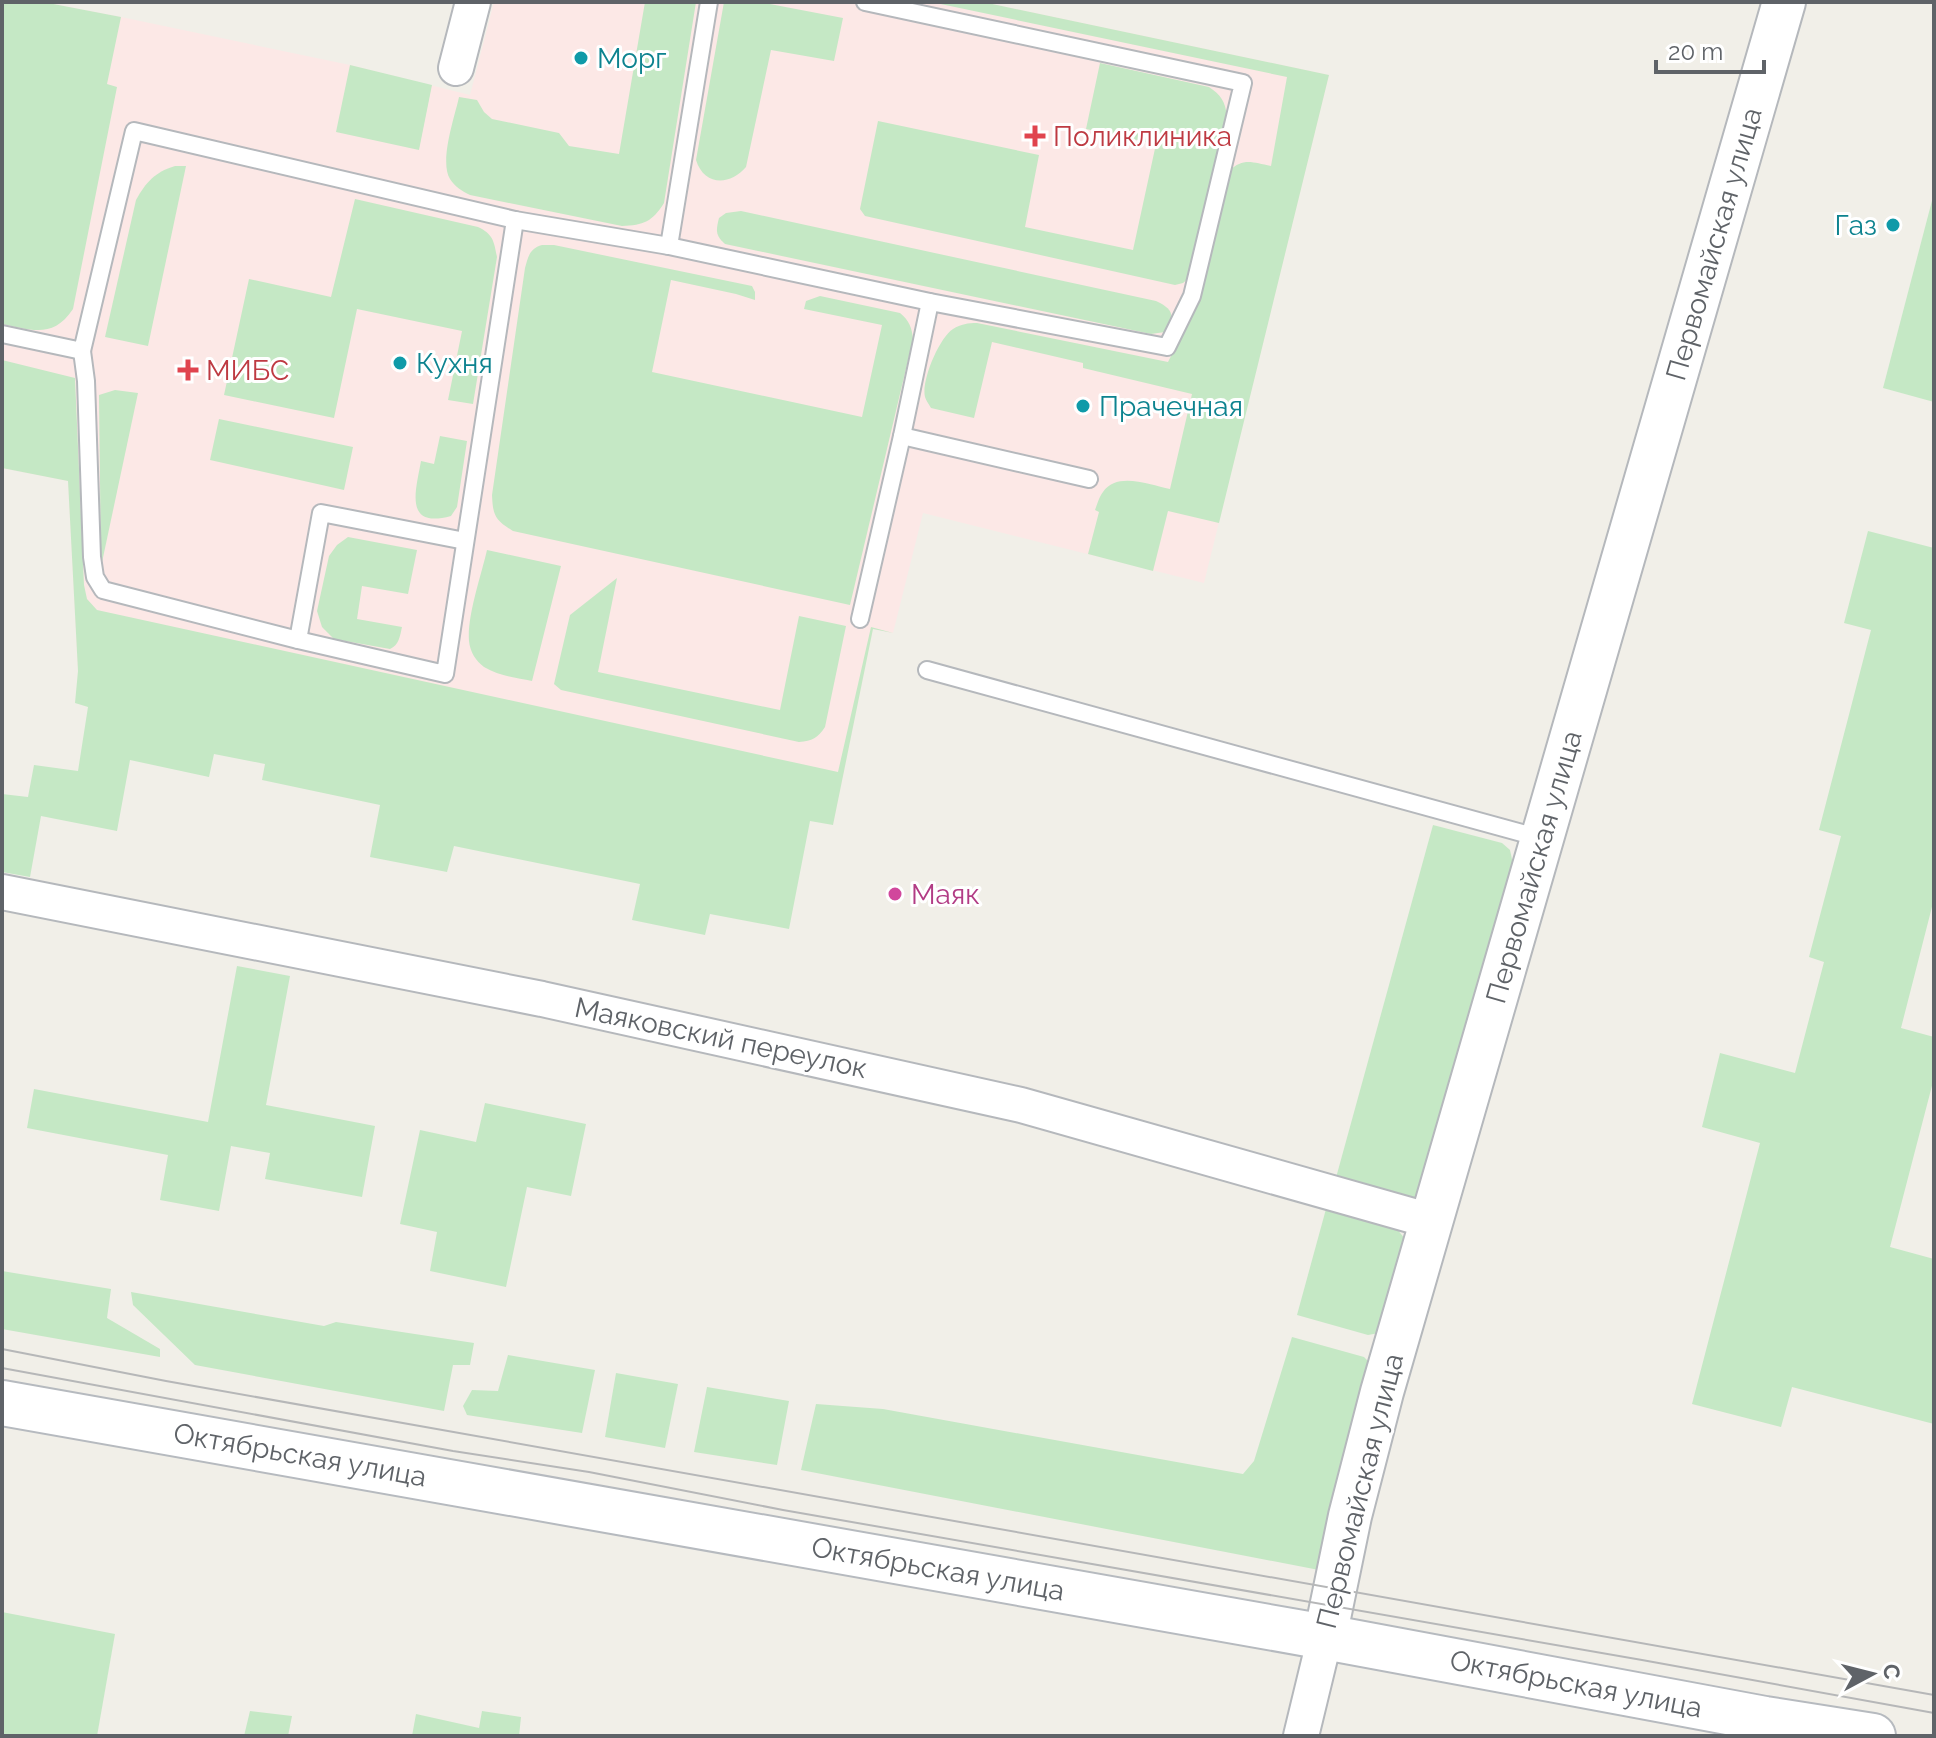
<svg xmlns="http://www.w3.org/2000/svg" width="1936" height="1738" viewBox="0 0 1936 1738" font-family="Raleway,sans-serif">
<rect width="100%" height="100%" fill="#f1efe8"/>
<!-- medical -->
<path fill="#fce8e6" d="M4 2H43L121 17 350 65 470 95 494 2H983L1329 75 1204 583 923 513 893 633 873 629 833 825 78 671 68 481 2 468V11Z"/>
<!-- green -->
<g fill="#c5e8c5">
<path d="M4 2H43L121 17 107 84 117 87 73 309C53 339 32 330 2 324V11Z"/>
<path d="M645 2H696L664 203C652 222 644 225 622 226L470 195C462 191 455 187 450 179 439 161 455 116 459 97L477 100 484 112 492 119 559 133 569 146 619 154Z"/>
<path d="M724 2H759L843 18 834 61 771 50 746 167C730 186 704 186 696 160Z"/>
<path d="M931 2H983L1329 75 1219 523 1168 511 1153 571 1088 554 1099 512 1095 510C1097 505 1099 497 1103 492 1117 471 1150 485 1170 489L1192 394 1083 368V363L992 342 974 418 931 408C929 404 926 401 925 397 921 381 939 338 953 329 961 324 968 323 977 323L1168 362 1200 298 1229 171C1244 157 1253 163 1271 166L1287 77Z"/>
<path d="M1100 63 1209 87C1221 95 1225 101 1227 116L1189 278 1183 283 1175 285 865 216 860 209 878 121 1039 155 1025 227 1133 250 1156 144 1086 129Z"/>
<path d="M350 65 432 85 419 150 336 132Z"/>
<path d="M175 166H186L148 346 105 337 136 200C146 182 155 172 175 166Z"/>
<path d="M1934 193V402L1883 388Z"/>
<path d="M355 199 478 227C493 234 494 241 497 257L473 404 448 400 462 331 357 309 334 418 224 395 249 279 331 297Z"/>
<path d="M741 211 1156 301C1173 309 1176 316 1165 332L1151 334 725 244C715 235 716 230 719 218L726 213Z"/>
<path d="M542 245H554L752 286 755 292V300L736 294 671 280 652 372 862 417 882 325 804 309 806 301 820 296 900 313C909 320 912 328 913 339L850 605 513 531C495 520 493 516 492 495L525 268C528 257 530 248 542 245Z"/>
<path d="M2 360 75 378 84 585 87 599 97 610 838 772 871 627 893 633 873 629 833 825 810 821 789 929 710 914 705 935 632 920 640 884 454 846 447 872 370 857 380 805 262 780 265 764 214 754 209 777 130 760 117 831 41 816 30 877 2 872V794L28 797 34 765 78 771 88 707 75 703 78 671 68 481 2 468Z"/>
<path d="M115 390 138 393 101 567 99 395Z"/>
<path d="M219 419 353 447 344 490 210 460Z"/>
<path d="M440 436 467 441 457 507 451 516C403 529 416 490 421 461L434 464Z"/>
<path d="M1868 531 1934 548V899L1901 1028 1934 1037V1078L1890 1247 1934 1259V1424L1792 1387 1781 1427 1692 1404 1760 1143 1702 1127 1720 1053 1795 1073 1824 962 1809 957 1841 836 1819 830 1871 630 1844 623Z"/>
<path d="M348 537 417 550 408 594 362 586 357 619 402 627C400 636 399 645 390 649L334 639 322 627 317 611 329 556 337 545Z"/>
<path d="M487 550 561 566 532 681C516 678 499 676 484 667 476 661 470 652 469 641 467 616 481 576 487 550Z"/>
<path d="M617 578 598 672 780 710 799 616 846 626 825 727C818 738 812 741 799 742L561 690 554 684 570 615Z"/>
<path d="M1433 825 1502 843 1510 850 1513 864 1423 1193 1411 1201 1334 1185Z"/>
<path d="M237 966 290 976 266 1105 375 1126 362 1197 265 1179 270 1153 231 1146 219 1211 160 1200 168 1155 27 1128 34 1089 208 1122Z"/>
<path d="M485 1103 586 1124 571 1196 527 1187 506 1287 430 1271 437 1232 400 1224 420 1130 476 1142Z"/>
<path d="M1326 1209 1397 1229 1405 1239 1379 1333 1368 1335 1297 1315Z"/>
<path d="M2 1271 111 1289 107 1318 160 1349V1357L2 1329Z"/>
<path d="M131 1292 324 1326 336 1322 474 1343 470 1365H453L444 1411 195 1365 133 1305Z"/>
<path d="M1292 1337 1364 1357 1371 1364 1319 1570 801 1470 816 1404 883 1409 1243 1474 1254 1461Z"/>
<path d="M508 1355 595 1370 582 1433 467 1415 463 1406 472 1390 498 1391Z"/>
<path d="M616 1373 678 1384 665 1448 605 1437Z"/>
<path d="M707 1387 789 1401 777 1465 694 1452Z"/>
<path d="M2 1612 115 1634 97 1736H2Z"/>
<path d="M250 1711 292 1716 288 1736H244Z"/>
<path d="M482 1711 521 1717 519 1736H412L416 1714 479 1728Z"/>
</g>
<g fill="none" stroke-linecap="round" stroke-linejoin="round">
<defs>
<g id="service">
<path d="M669 246 709 2"/>
<path d="M2 334 82 351 134 131 515 220 669 246 930 302 1167 347 1192 296 1243 83 865 2"/>
<path d="M82 351 86 381 92 557 95 577 103 590 298 640 445 674 515 220"/>
<path d="M902 436 1089 479"/>
<path d="M860 619 902 436 930 302"/>
<path d="M298 640 321 513 465 541"/>
<path d="M927 670 1540 838"/>
</g>
<g id="minor">
<path d="M456 68 473 2"/>
<path d="M2 892 542 999 1021 1105 1431 1221"/>
<path d="M1301 1736 1325 1637"/>
</g>
<path id="tertiary" d="M1325 1637 1350 1516 1382 1392 1784 2"/>
<path id="secondary" d="M2 1403 1325 1637 1765 1719 1873 1736"/>
</defs>
<!-- service casing -->
<use href="#service" stroke="#b5b8bc" stroke-width="20"/>
<!-- minor casing -->
<use href="#minor" stroke="#b5b8bc" stroke-width="38"/>
<!-- tertiary casing -->
<use href="#tertiary" stroke="#b5b8bc" stroke-width="46"/>
<!-- secondary casing -->
<use href="#secondary" stroke="#b6babf" stroke-width="48"/>
<!-- service -->
<use href="#service" stroke="#fff" stroke-width="16"/>
<!-- minor -->
<use href="#minor" stroke="#fff" stroke-width="34"/>
<!-- tertiary -->
<use href="#tertiary" stroke="#fff" stroke-width="42"/>
<!-- secondary -->
<use href="#secondary" stroke="#fff" stroke-width="44"/>
<!-- tram -->
<g stroke="#b6b7b8" stroke-width="2">
<path d="M2 1349 166 1381 1934 1695"/>
<path d="M2 1368 453 1451 589 1472 783 1510 1642 1660 1934 1713"/>
</g>
</g>
<!-- markers -->
<g fill="#0f9aa8" stroke="#fff" stroke-width="3">
<circle cx="581" cy="58" r="8"/>
<circle cx="1893" cy="225" r="8"/>
<circle cx="400" cy="363" r="8"/>
<circle cx="1083" cy="406" r="8"/>
</g>
<g fill="#e0444e" stroke="#fff" stroke-width="3">
<path d="M1031 124h8v8h8v8h-8v8h-8v-8h-8v-8h8z"/>
<path d="M184 358h8v8h8v8h-8v8h-8v-8h-8v-8h8z"/>
</g>
<circle fill="#d1479c" stroke="#fff" stroke-width="3" cx="895" cy="894" r="8"/>
<g text-anchor="middle" dominant-baseline="central" stroke-width="6" stroke-linejoin="round" paint-order="stroke">
<!-- culture labels -->
<g font-size="28" fill="#0d838f" stroke="#fff" text-anchor="start">
<text x="597" y="58">Морг</text>
<text x="1877" y="225" text-anchor="end">Газ</text>
<text x="416" y="363">Кухня</text>
<text x="1099" y="406">Прачечная</text>
</g>
<!-- health labels -->
<g font-size="28" fill="#be3a42" stroke="#fff" text-anchor="start">
<text x="1053" y="136">Поликлиника</text>
<text x="206" y="370">МИБС</text>
</g>
<!-- street labels -->
<g font-size="28" fill="#5f6368" stroke="#fff">
<text transform="translate(1714 244) rotate(-74)">Первомайская улица</text>
<text transform="translate(1534 867) rotate(-74)">Первомайская улица</text>
<text transform="translate(721 1038) rotate(12)">Маяковский переулок</text>
<text transform="translate(300 1455) rotate(10)">Октябрьская улица</text>
<text transform="translate(1360 1491) rotate(-76)">Первомайская улица</text>
<text transform="translate(938 1569) rotate(10)">Октябрьская улица</text>
<text transform="translate(1576 1684) rotate(11)">Октябрьская улица</text>
</g>
<!-- hotel labels -->
<g font-size="28" fill="#b23c85" stroke="#fff" text-anchor="start">
<text x="911" y="894">Маяк</text>
</g>
</g>
<!-- border -->
<rect width="1936" height="1738" fill="none" stroke="#5f6368" stroke-width="8"/>
<!-- north arrow -->
<g transform="translate(1872 1674) rotate(83)" stroke="#ffffff" stroke-width="6" paint-order="stroke">
<path d="M0-6L14 30L0 20L-14 30Z" fill="#5f6368"/>
<text y="-12" font-size="22" font-weight="bold" text-anchor="middle" fill="#5f6368">С</text>
</g>
<!-- scale -->
<path d="M1656 60v12h108v-12" fill="none" stroke="#5f6368" stroke-width="4"/>
<text x="1668" y="60" font-size="24" fill="#5f6368" stroke="#ffffff" stroke-width="6" paint-order="stroke">20 m</text>
</svg>
